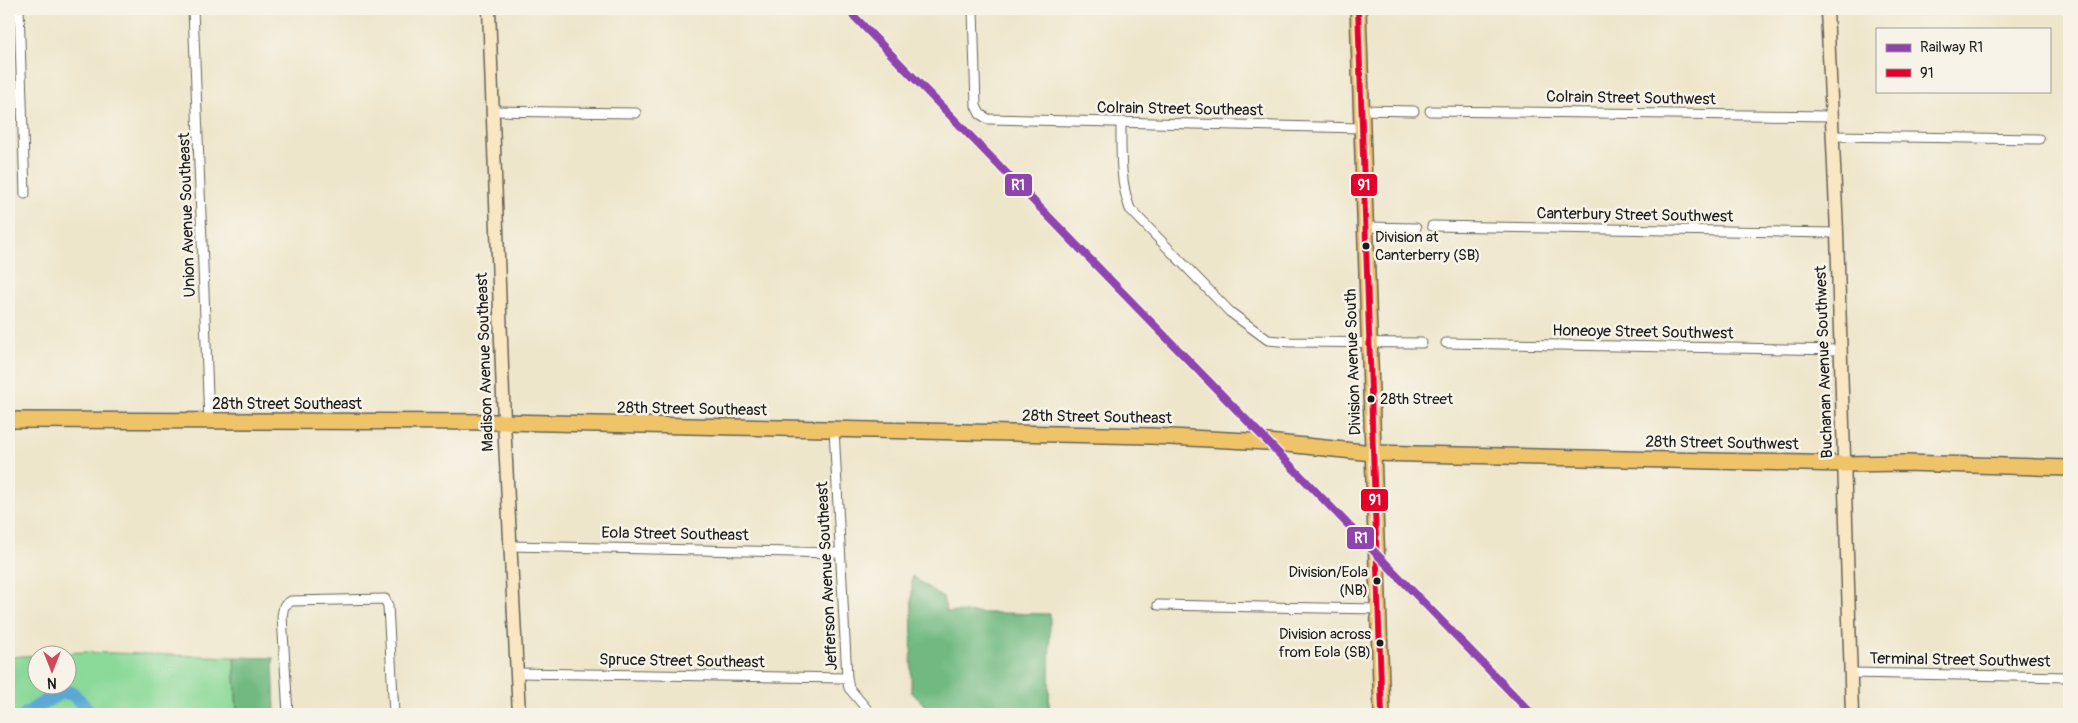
<svg xmlns="http://www.w3.org/2000/svg" width="2078" height="723" viewBox="0 0 2078 723" font-family="Pangolin,sans-serif">
<rect width="100%" height="100%" fill="#f7f3e8"/>
<filter id="ink" filterUnits="userSpaceOnUse"><feTurbulence type="fractalNoise" baseFrequency=".02" numOctaves="2"/><feDisplacementMap in="SourceGraphic" scale="10" xChannelSelector="R" yChannelSelector="G"/><feConvolveMatrix kernelMatrix="1 2 1 2 8 2 1 2 1" color-interpolation-filters="sRGB"/></filter>
<filter id="wash" filterUnits="userSpaceOnUse"><feTurbulence type="fractalNoise" baseFrequency=".0096" numOctaves="4" result="noise"/><feDisplacementMap in="SourceGraphic" scale="20" xChannelSelector="R" yChannelSelector="G"/><feGaussianBlur stdDeviation="1.12" result="paint"/><feColorMatrix in="noise" values="0 0 0 0 0 0 0 0 0 0 0 0 0 0 0 0 0 1.4 0 .05"/><feComposite in="paint" operator="in"/></filter>
<g filter="url(#wash)">
<rect width="100%" height="100%" fill="#eee6cb"/>
<!-- green -->
<path fill="#8ad998" stroke="#537a5a" fill-rule="evenodd" d="M83 652 234 657 237 714H9V657ZM38 656H68V686H38Z"/>
<!-- forest -->
<g fill="#6fb980" stroke="#466a4e">
<path d="M912 576 943 598 947 612 1050 614 1049 714H934L911 692Z"/>
<path d="M234 657 273 658 275 714H237Z"/>
</g>
<g fill="none" stroke-linecap="round" stroke-linejoin="round">
<!-- river -->
<path stroke="#5ba7d4" stroke-width="14" d="M26 714 59 693H72L88 710 90 714"/>
</g>
</g>
<g filter="url(#ink)">
<g fill="none" stroke-linecap="round" stroke-linejoin="round">
<defs>
<g id="street">
<path d="M19 9 25 194"/>
<path d="M193 9 209 421"/>
<path d="M973 9 976 106 980 114 988 119 1362 128"/>
<path d="M1361 110 1414 111"/>
<path d="M492 111 636 113"/>
<path d="M1430 111 1832 116"/>
<path d="M1121 124C1121 153 1120 182 1130 209L1230 312 1268 340 1290 342 1422 343"/>
<path d="M1833 136 2039 139"/>
<path d="M1432 226 1837 233"/>
<path d="M1365 227 1416 228"/>
<path d="M1446 343 1840 350"/>
<path d="M834 429 847 678 849 688 871 714"/>
<path d="M509 546 840 553"/>
<path d="M1158 605 1378 609"/>
<path d="M516 673 847 678"/>
<path d="M1850 673 2069 677"/>
<path d="M288 714 282 616 284 606 291 601 385 599 388 606 394 714"/>
</g>
<g id="secondary">
<path d="M489 9 504 422 519 714"/>
<path d="M1827 9 1837 233 1852 714"/>
</g>
<g id="primary">
<path d="M1358 9 1382 714"/>
<path d="M9 420 504 422 1151 436 1267 442 1373 453 1844 464 1905 463 2069 468"/>
</g>
</defs>
<!-- street casing -->
<use href="#street" stroke="#666359" stroke-width="11"/>
<!-- secondary casing -->
<use href="#secondary" stroke="#666359" stroke-width="15"/>
<!-- primary casing -->
<use href="#primary" stroke="#666359" stroke-width="18"/>
<!-- street -->
<use href="#street" stroke="#fff" stroke-width="9"/>
<!-- secondary -->
<use href="#secondary" stroke="#f9e7c3" stroke-width="12"/>
<!-- primary -->
<use href="#primary" stroke="#efc469" stroke-width="15"/>
<defs>
<path id="bus-1" d="M1358 9 1382 714"/>
</defs>
<!-- bus-1 casing -->
<use href="#bus-1" stroke="#f7f3e8" stroke-width="10"/>
<!-- bus-1 -->
<use href="#bus-1" stroke="#e4002b" stroke-width="6"/>
<defs>
<path id="rail-1" d="M847 9 1532 714"/>
</defs>
<!-- rail-1 casing -->
<use href="#rail-1" stroke="#f7f3e8" stroke-width="11"/>
<!-- rail-1 -->
<use href="#rail-1" stroke="#8e44ad" stroke-width="8"/>
</g>
</g>
<!-- markers -->
<g fill="#1c1c1c" stroke="#f7f3e8" stroke-width="2">
<circle cx="1366" cy="246" r="4.5"/>
<circle cx="1371" cy="399" r="4.5"/>
<circle cx="1377" cy="581" r="4.5"/>
<circle cx="1380" cy="643" r="4.5"/>
</g>
<g text-anchor="middle" dominant-baseline="central" stroke-width="5" stroke-linejoin="round" paint-order="stroke">
<!-- bus labels -->
<g font-size="15" fill="#1c1c1c" stroke="#f7f3e8" text-anchor="start">
<text x="1375" y="237">Division at<tspan x="1375" dy="18">Canterberry (SB)</tspan></text>
<text x="1380" y="399">28th Street</text>
<text x="1368" y="572" text-anchor="end">Division/Eola<tspan x="1368" dy="18">(NB)</tspan></text>
<text x="1371" y="634" text-anchor="end">Division across<tspan x="1371" dy="18">from Eola (SB)</tspan></text>
</g>
<!-- street labels -->
<g font-size="16" fill="#1c1c1c" stroke="#f7f3e8">
<text transform="translate(1631 98) rotate(1)">Colrain Street Southwest</text>
<text transform="translate(1180 109) rotate(1)">Colrain Street Southeast</text>
<text transform="translate(187 215) rotate(-92)">Union Avenue Southeast</text>
<text transform="translate(1635 215) rotate(1)">Canterbury Street Southwest</text>
<text transform="translate(1643 332) rotate(1)">Honeoye Street Southwest</text>
<text transform="translate(485 362) rotate(-92)">Madison Avenue Southeast</text>
<text transform="translate(1353 362) rotate(-92)">Division Avenue South</text>
<text transform="translate(1824 362) rotate(-92)">Buchanan Avenue Southwest</text>
<text x="287" y="404">28th Street Southeast</text>
<text transform="translate(692 409) rotate(1)">28th Street Southeast</text>
<text transform="translate(1097 417) rotate(1)">28th Street Southeast</text>
<text transform="translate(1722 443) rotate(1)">28th Street Southwest</text>
<text transform="translate(675 534) rotate(1)">Eola Street Southeast</text>
<text transform="translate(827 576) rotate(-93)">Jefferson Avenue Southeast</text>
<text transform="translate(1960 660) rotate(1)">Terminal Street Southwest</text>
<text transform="translate(682 661) rotate(1)">Spruce Street Southeast</text>
</g>
</g>
<g stroke="#f7f3e8" stroke-width="2">
<rect x="1004" y="173" width="29" height="24" rx="5" fill="#8e44ad"/>
<rect x="1350" y="173" width="28" height="24" rx="5" fill="#e4002b"/>
<rect x="1360" y="488" width="29" height="24" rx="5" fill="#e4002b"/>
<rect x="1346" y="526" width="29" height="24" rx="5" fill="#8e44ad"/>
</g>
<g font-size="14" text-anchor="middle" font-weight="bold" fill="#fff">
<text x="1018" y="190">R1</text>
<text x="1364" y="190">91</text>
<text x="1375" y="505">91</text>
<text x="1361" y="543">R1</text>
</g>
<!-- margin -->
<rect width="2078" height="723" fill="none" stroke="#f7f3e8" stroke-width="30"/>
<!-- legend -->
<rect x="1876" y="28" width="175" height="65" fill="#f7f3e8" stroke="#9f9d96"/>
<rect x="1886" y="44" width="25" height="8" fill="#8e44ad" stroke="#9f9d96"/>
<text x="1920" y="52" font-size="15" fill="#1c1c1c">Railway R1</text>
<rect x="1886" y="69" width="25" height="8" fill="#e4002b" stroke="#9f9d96"/>
<text x="1920" y="78" font-size="15" fill="#1c1c1c">91</text>
<!-- north arrow -->
<g transform="translate(52 670) rotate(180)"><circle r="24" fill="#f7f3e8" stroke="#9f9d96"/>
<path d="M0-4L9 19L0 12L-9 19Z" fill="#d1495b"/>
<text y="-8" font-size="14" font-weight="bold" text-anchor="middle" fill="#1c1c1c">N</text>
</g>
</svg>
